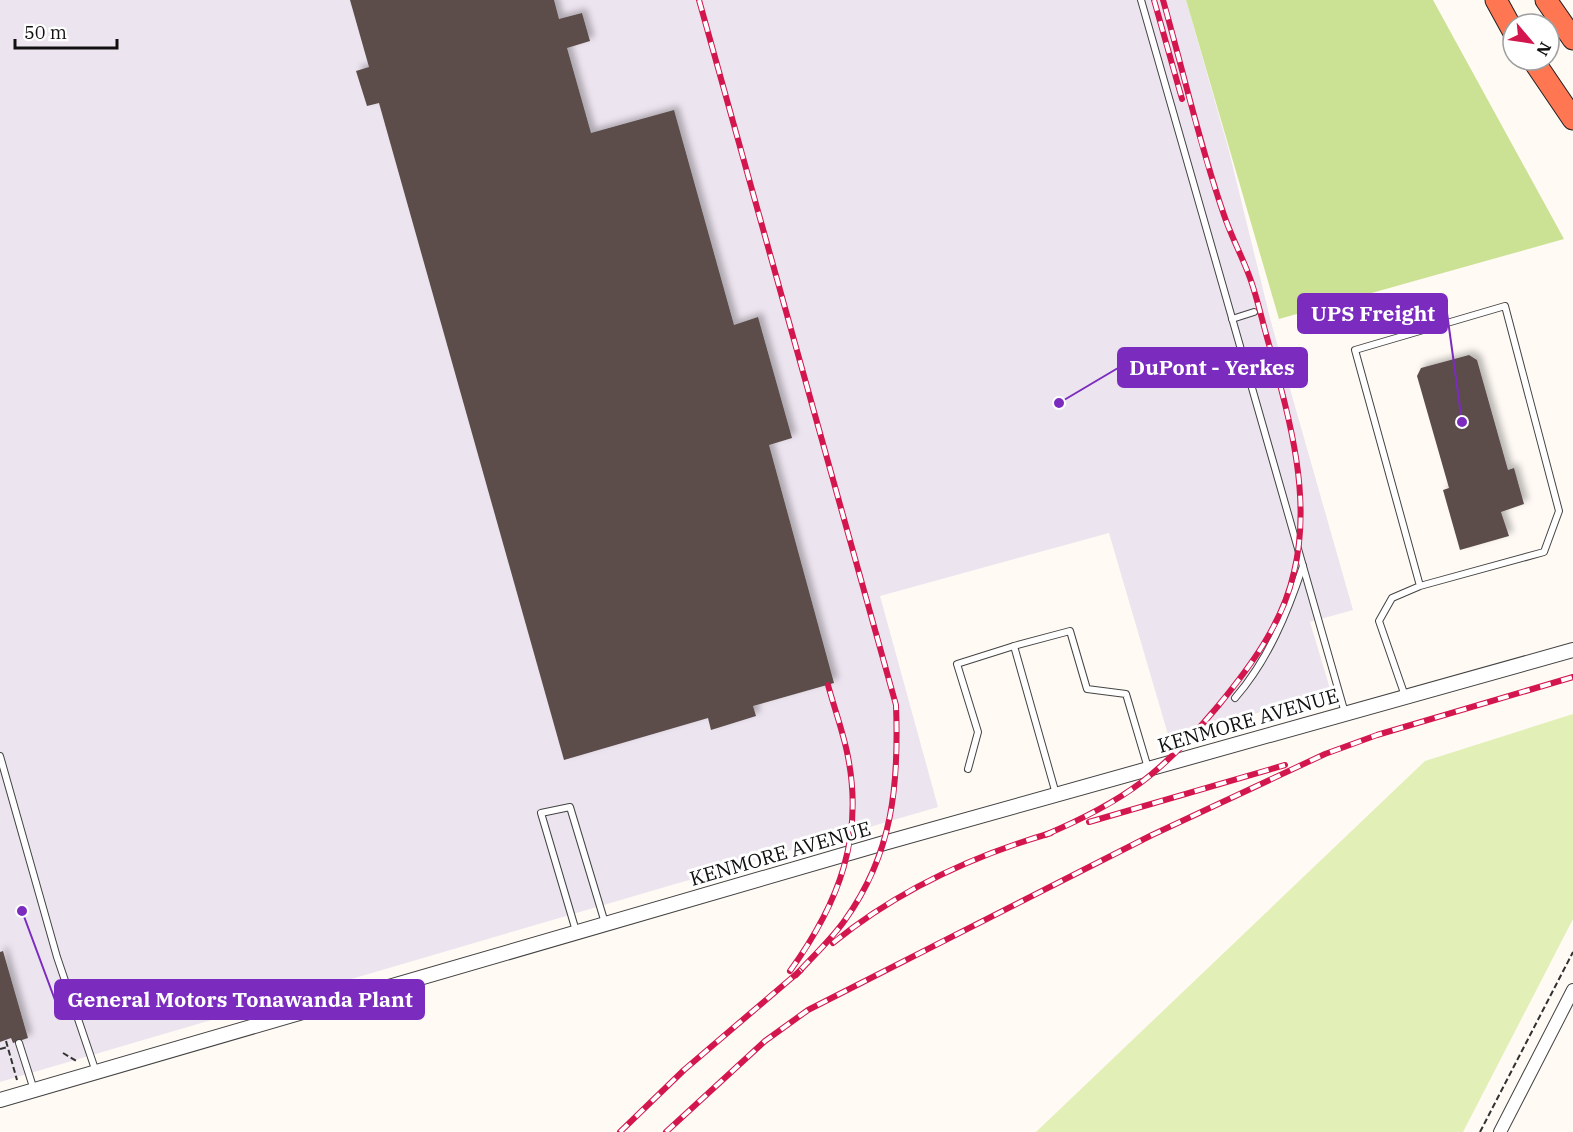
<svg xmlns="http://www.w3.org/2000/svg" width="1573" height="1132" viewBox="0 0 1573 1132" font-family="'IBM Plex Serif',serif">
<defs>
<filter id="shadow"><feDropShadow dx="4.5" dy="-4.5" stdDeviation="3" flood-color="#0004"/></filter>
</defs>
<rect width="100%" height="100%" fill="#fffaf4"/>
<!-- industrial -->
<path fill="#ece4ef" d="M0 0H1186L1229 151 1271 322 1353 610 1310 622 1331 692 1169 738 1109 533 880 596 938 807 0 1082Z"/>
<!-- green -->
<path fill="#e2efb7" d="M1573 714V919L1463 1132H1036L1425 761Z"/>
<!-- forest -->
<path fill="#cbe295" d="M1186 0H1433L1564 239 1279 319Z"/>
<!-- building -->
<g fill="#5b4d4b" filter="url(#shadow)">
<path d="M350 0H554L559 19 582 13 590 41 567 48 591 133 674 110 734 325 758 317 792 438 769 445 834 683 753 706 756 716 711 730 708 718 564 760 379 103 367 106 356 71 369 67Z"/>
<path d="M1469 355 1477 360 1508 470 1514 468 1524 504 1501 512 1509 536 1460 550 1443 490 1449 488 1417 376 1421 368Z"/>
<path d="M3 951 28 1038 13 1043 11 1038 0 1042V952Z"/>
</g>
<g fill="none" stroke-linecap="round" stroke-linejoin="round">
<defs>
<g id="service">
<path d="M1141 0 1345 713"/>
<path d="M1232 319 1254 312"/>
<path d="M1405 696 1379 621 1392 598 1420 586 1544 552 1559 511 1505 306 1355 350 1420 586"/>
<path d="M1235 698C1268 660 1287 614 1303 566"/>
<path d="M0 756 57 957 96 1072"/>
<path d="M968 769 978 732 957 664 1014 646"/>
<path d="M1056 794 1014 646 1070 631 1087 689 1126 694 1148 768"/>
<path d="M576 931 541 813 570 807 605 923"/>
<path d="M19 1043 34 1090"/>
</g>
<path id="minor" d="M1500 1132 1573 990"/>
<path id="tertiary" d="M0 1100 884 843 1573 650"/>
<g id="motorway">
<path d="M1496 0 1513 31"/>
<path d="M1546 0 1573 39"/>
<path d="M1533 60 1573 119"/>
</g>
</defs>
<!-- service casing -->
<use href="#service" stroke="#434343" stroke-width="8"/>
<!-- minor casing -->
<use href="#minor" stroke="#434343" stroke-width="14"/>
<!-- tertiary casing -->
<use href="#tertiary" stroke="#434343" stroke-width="16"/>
<!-- motorway casing -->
<use href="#motorway" stroke="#212121" stroke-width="23"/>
<!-- path -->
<g stroke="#323232" stroke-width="2" stroke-dasharray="6 3" stroke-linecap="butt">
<path d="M6 1041 17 1080"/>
<path d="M0 1049 8 1047"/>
<path d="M63 1053 78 1062"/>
<path d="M1480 1132 1573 952"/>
</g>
<!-- service -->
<use href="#service" stroke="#fff" stroke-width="6"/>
<!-- minor -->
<use href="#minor" stroke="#fff" stroke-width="12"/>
<!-- tertiary -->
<use href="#tertiary" stroke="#fff" stroke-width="14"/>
<!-- motorway -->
<use href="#motorway" stroke="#ff7652" stroke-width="21"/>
<defs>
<g id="rail">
<path d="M699 0 896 705C899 785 893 853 845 920 831 940 812 957 796 975"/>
<path d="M1154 0 1182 99"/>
<path d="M1089 822 1285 765"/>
<path d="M1045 835C1125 801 1162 773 1218 706 1250 667 1283 623 1294 572 1312 498 1290 420 1270 348 1263 325 1258 300 1250 278 1242 256 1231 236 1224 215 1200 147 1183 70 1163 0"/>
<path d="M833 943C897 891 972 856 1051 833"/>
<path d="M790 971C839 903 865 836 847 752 842 729 834 707 828 685"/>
<path d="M620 1132 684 1070 801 970"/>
<path d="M666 1132 765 1041 808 1010 1152 835 1325 754 1377 735 1573 677"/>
</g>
</defs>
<!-- rail casing -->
<use href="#rail" stroke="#d3164e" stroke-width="6"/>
<!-- rail -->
<use href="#rail" stroke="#fff" stroke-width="4" stroke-dasharray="11" stroke-linecap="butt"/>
</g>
<g text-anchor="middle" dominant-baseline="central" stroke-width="6" stroke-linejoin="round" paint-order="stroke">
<!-- street labels -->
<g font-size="20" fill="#101010" stroke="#fff">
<text transform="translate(1248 720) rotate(-16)">KENMORE AVENUE</text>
<text transform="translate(780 853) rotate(-16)">KENMORE AVENUE</text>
</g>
</g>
<!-- callouts -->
<path fill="none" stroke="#7b2cbf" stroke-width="2" d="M1462 422L1447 313M1059 403L1118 368M22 911L55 1000"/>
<g fill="#7b2cbf" stroke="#fff" stroke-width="2">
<circle cx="1462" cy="422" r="6"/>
<circle cx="1059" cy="403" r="6"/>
<circle cx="22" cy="911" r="6"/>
</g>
<g fill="#7b2cbf" stroke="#7b2cbf" stroke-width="2">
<rect x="1298" y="294" width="149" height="39" rx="6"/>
<rect x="1118" y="348" width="189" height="39" rx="6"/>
<rect x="55" y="980" width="369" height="39" rx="6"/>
</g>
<g font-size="21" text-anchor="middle" font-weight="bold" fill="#fff">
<text x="1373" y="321">UPS Freight</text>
<text x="1212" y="375">DuPont - Yerkes</text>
<text x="240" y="1007">General Motors Tonawanda Plant</text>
</g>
<!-- north arrow -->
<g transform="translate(1531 42) rotate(119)"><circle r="28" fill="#ffffff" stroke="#9f9f9f" stroke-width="1.5"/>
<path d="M0-4.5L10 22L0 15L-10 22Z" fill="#d3164e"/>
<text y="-9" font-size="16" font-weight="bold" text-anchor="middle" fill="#101010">N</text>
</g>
<!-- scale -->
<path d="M15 39v9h102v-9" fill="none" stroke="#101010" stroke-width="3"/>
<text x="24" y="39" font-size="18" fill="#101010" stroke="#ffffff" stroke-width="4.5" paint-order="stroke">50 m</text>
</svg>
